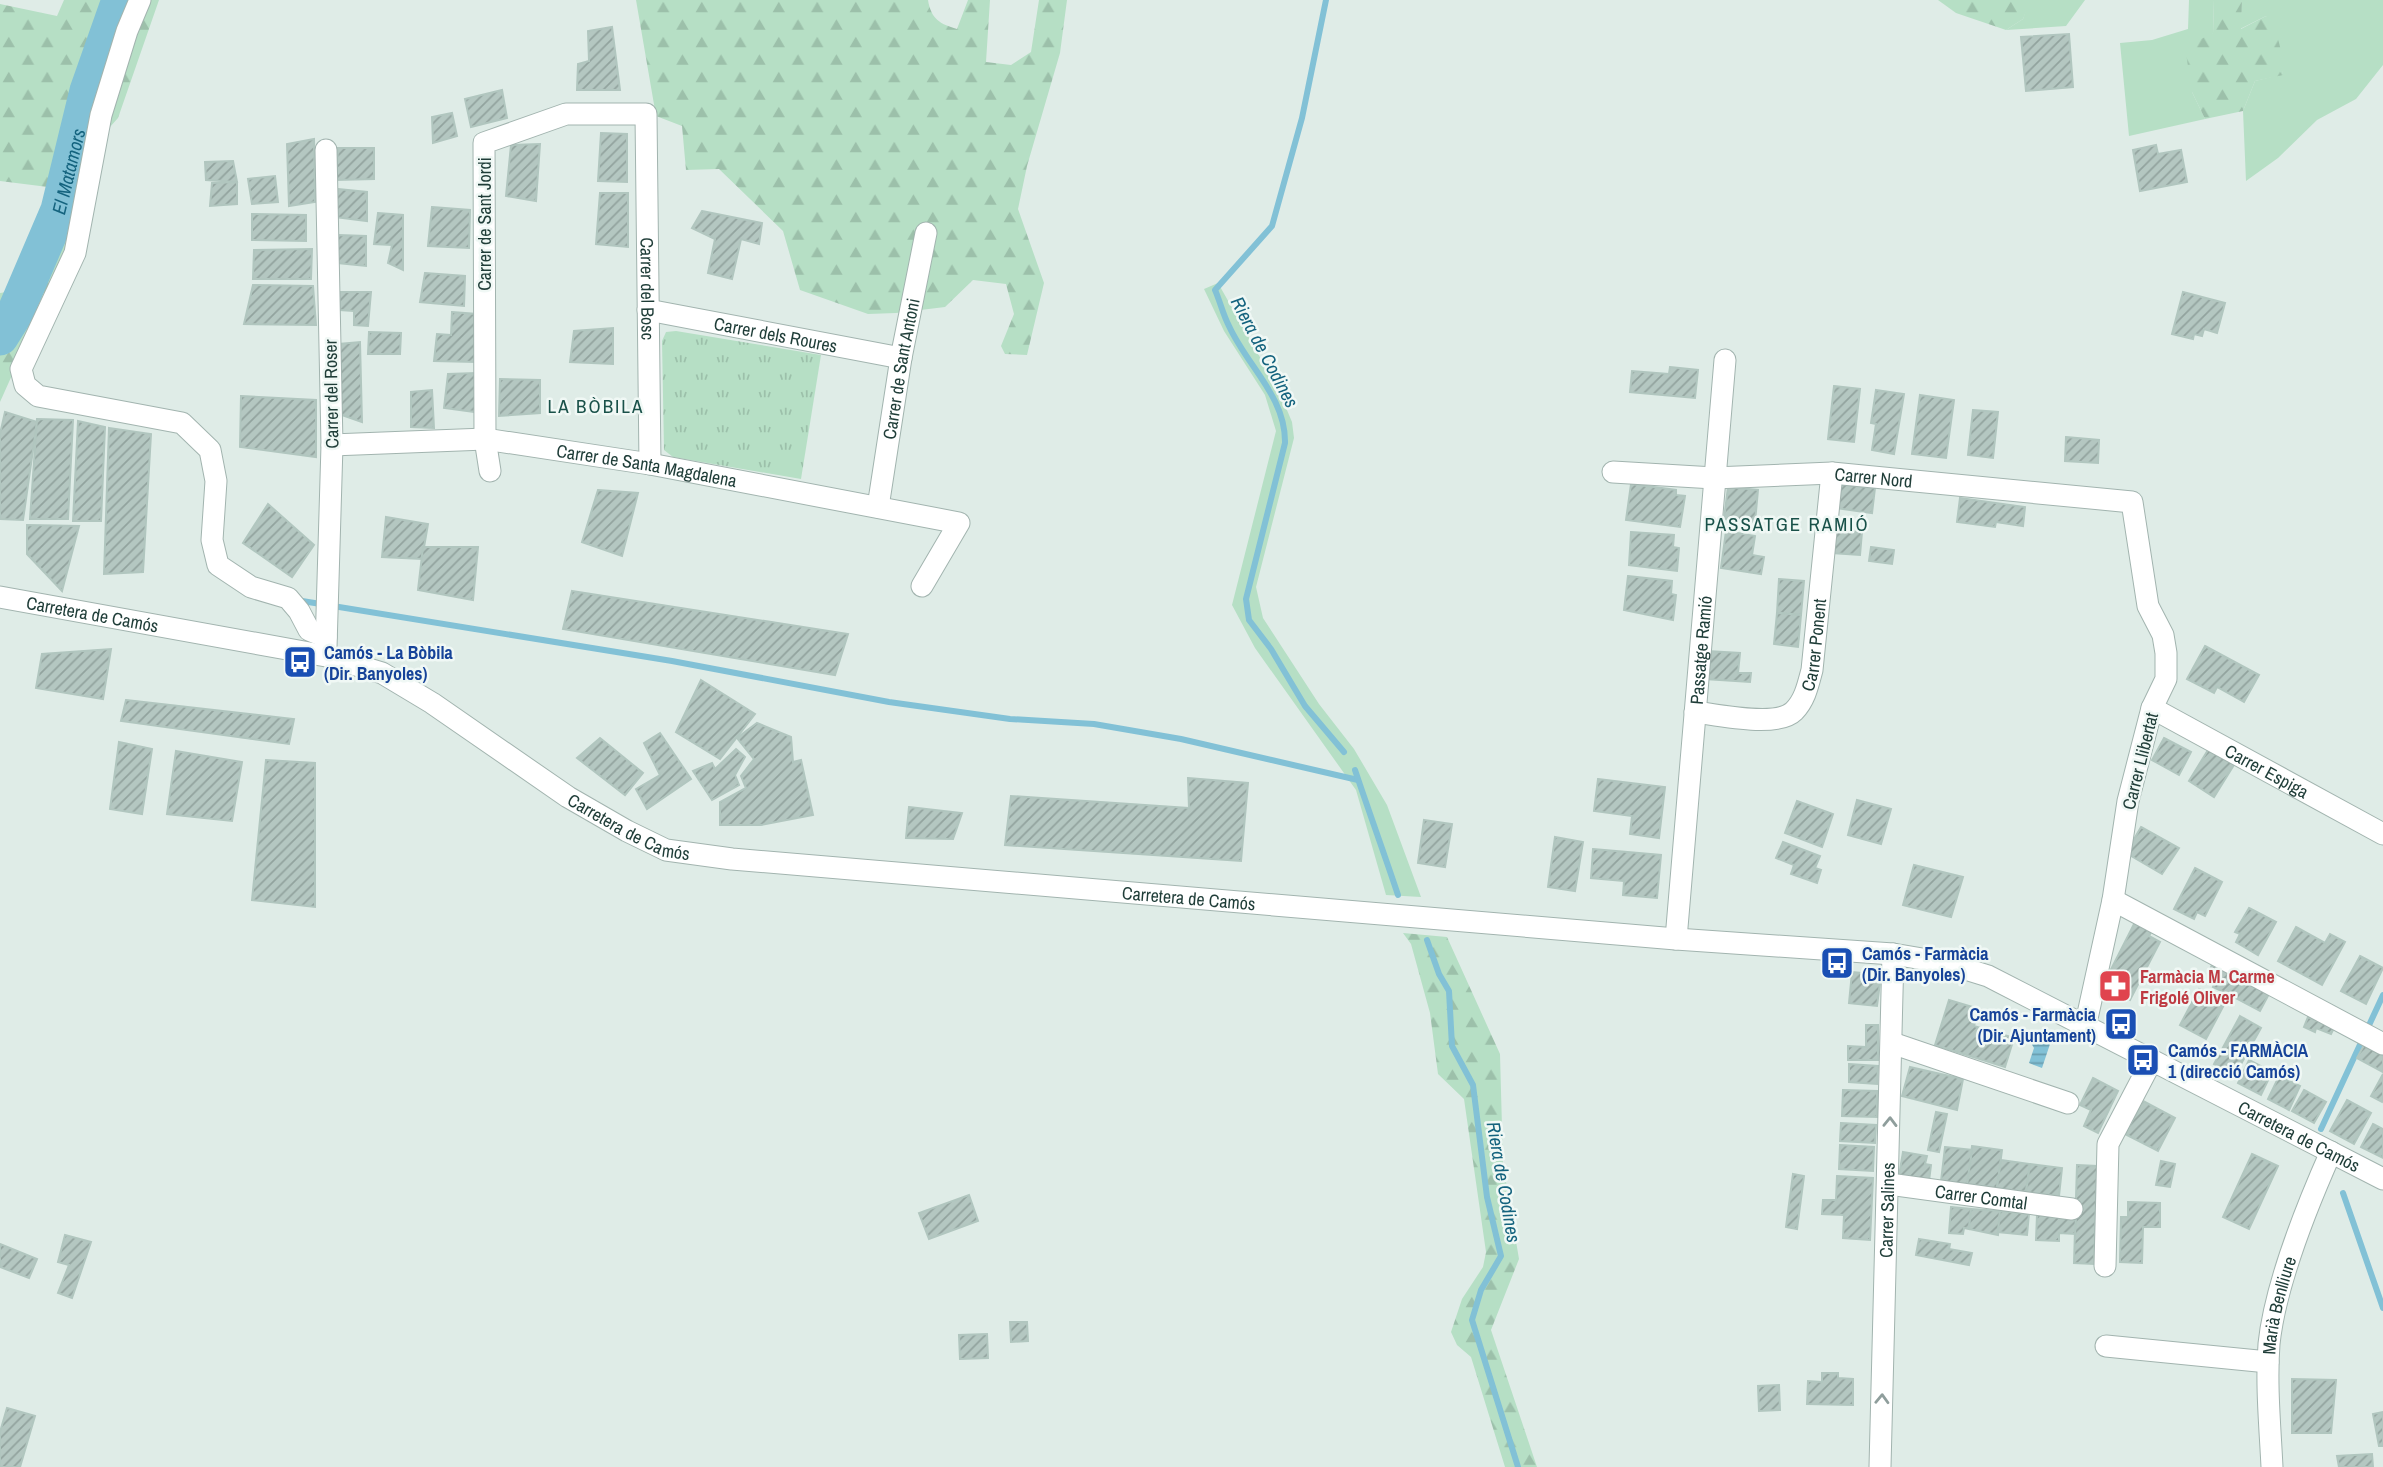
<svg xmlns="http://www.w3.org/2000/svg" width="2383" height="1467" viewBox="0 0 2383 1467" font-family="'Archivo Narrow',sans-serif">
<defs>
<pattern id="forest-firs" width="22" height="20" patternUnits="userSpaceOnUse" patternTransform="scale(1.75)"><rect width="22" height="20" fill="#b6dfc5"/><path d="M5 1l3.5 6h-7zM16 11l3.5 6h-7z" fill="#9cc0aa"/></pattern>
<pattern id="park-tufts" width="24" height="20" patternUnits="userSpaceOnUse" patternTransform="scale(1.75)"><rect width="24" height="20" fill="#b6dfc5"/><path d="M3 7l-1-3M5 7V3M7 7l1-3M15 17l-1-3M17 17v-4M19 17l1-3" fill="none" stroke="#9cc0aa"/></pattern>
<pattern id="water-rules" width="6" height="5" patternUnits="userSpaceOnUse" patternTransform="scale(1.75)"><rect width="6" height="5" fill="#82c1d6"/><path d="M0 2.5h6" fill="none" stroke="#6a9eaf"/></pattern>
<pattern id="building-hatch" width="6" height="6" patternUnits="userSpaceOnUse" patternTransform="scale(1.75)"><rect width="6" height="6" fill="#b4c7c1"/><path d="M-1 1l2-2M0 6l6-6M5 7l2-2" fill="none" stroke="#92a39e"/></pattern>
</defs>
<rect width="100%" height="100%" fill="#dfece7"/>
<!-- grass -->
<g fill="#b6dfc5">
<path d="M2029 0H2085L2066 26 2006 30 2023 19Z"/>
<path d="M2189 0H2214L2213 33 2192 92 2205 119 2129 136 2120 43 2152 40 2188 29Z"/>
<path d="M2242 0H2383V65L2356 99 2317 120 2278 158 2246 181 2243 111 2255 81 2283 74 2266 16 2240 29Z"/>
<path d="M1218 283 1279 391 1292 422 1294 438 1256 587 1263 618 1319 704 1354 749 1387 805 1421 897 1386 895 1356 790 1255 648 1232 605 1276 431 1265 395 1224 331 1204 289Z"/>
</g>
<!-- forest -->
<g fill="url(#forest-firs)">
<path d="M64 0H159L118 118 93 146 70 246 0 402V293L7 292 41 224 48 187 0 181V4L57 16Z"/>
<path d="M636 0H928C931 19 940 24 957 29L968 0H990L986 62 1011 65 1031 52 1039 0H1067L1060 53 1027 166 1018 209 1044 283 1027 355 1005 354 1001 346 1014 314 1006 284 973 280 945 307 896 313 868 314 800 290 783 231 719 169 686 170 682 126 656 116Z"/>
<path d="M1938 0H2029L2030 2 2023 19 2006 30 1956 13Z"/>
<path d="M2214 0H2242L2241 29 2266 16C2280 35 2282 52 2283 75L2255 81 2243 111 2205 119 2192 92 2185 47 2213 33Z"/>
<path d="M1403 933 1447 937 1500 1054 1503 1164 1519 1259 1491 1330 1537 1467H1505L1471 1357 1457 1345 1451 1332 1462 1299 1483 1267 1486 1252 1464 1099 1438 1074 1430 1013 1411 944Z"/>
</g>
<!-- park -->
<path fill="url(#park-tufts)" d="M676 331 821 355 801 479 673 457 664 450 662 341 666 332Z"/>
<!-- water -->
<path fill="url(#water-rules)" d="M2039 1031 2053 1035 2042 1068 2029 1063 2034 1048 2027 1036 2031 1032Z"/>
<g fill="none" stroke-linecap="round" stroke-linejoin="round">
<!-- stream -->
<g stroke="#82c1d6" stroke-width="6">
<path d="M1326 0 1302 118 1272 226 1215 290C1220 301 1223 315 1229 326 1247 366 1286 397 1285 443L1246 599 1249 620 1271 649 1305 706 1344 752"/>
<path d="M296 600 672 661 889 702 1010 719 1094 724 1181 739 1358 780"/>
<path d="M1355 770C1369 812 1384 853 1398 895"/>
<path d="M1427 940 1439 974 1449 991 1452 1046 1473 1085 1487 1197 1501 1256 1481 1290 1472 1320 1518 1467"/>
<path d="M2321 1129 2383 995"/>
<path d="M2343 1193 2383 1308"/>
</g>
<!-- river -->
<path stroke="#82c1d6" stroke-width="37" id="s1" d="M0 337 15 313 59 210 88 91 120 0"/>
</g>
<!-- building -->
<g fill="url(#building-hatch)" stroke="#b1c6bf" stroke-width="2">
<path d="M612 27 620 90H577L578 64 589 61 588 31Z"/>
<path d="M2069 34 2073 87 2026 91 2021 37Z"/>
<path d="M502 90 507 118 471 127 465 99Z"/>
<path d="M452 113 457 136 433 143 432 117Z"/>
<path d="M601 133 627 134V182L598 181Z"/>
<path d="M314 139 315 202 289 206 287 144Z"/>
<path d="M540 144 536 201 506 196 511 145Z"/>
<path d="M2156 145 2158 154 2181 150 2187 182 2140 191 2133 150Z"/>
<path d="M338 148H374V179L336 180Z"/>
<path d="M233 161 237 182 206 180 205 162Z"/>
<path d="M275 176 278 202 252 204 248 179Z"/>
<path d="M237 182V204L210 206 212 183Z"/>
<path d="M338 189 367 192V221L334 217Z"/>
<path d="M600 193H628V247L596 244Z"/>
<path d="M432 207 470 210 469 248 428 246Z"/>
<path d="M702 211 762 223 759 244 741 239 732 279 708 273 715 239 692 228Z"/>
<path d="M378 213 403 215V270L388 263 392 245 374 244Z"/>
<path d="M252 214 306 215V241L252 240Z"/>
<path d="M338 235 366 236V266L338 263Z"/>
<path d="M312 249 311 279H253L254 250Z"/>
<path d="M425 273 465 276 464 306 420 302Z"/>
<path d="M253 285 313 286 316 325 244 324Z"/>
<path d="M339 292H371L368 326 354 325V311L340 310Z"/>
<path d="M2183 292 2225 303 2217 333 2204 329 2202 336 2194 334 2193 339 2172 334Z"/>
<path d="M452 312 477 314 476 362 434 361 437 334 451 335Z"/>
<path d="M613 328V364L570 362 574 331Z"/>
<path d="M369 332 401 333 400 354H368Z"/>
<path d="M360 342 362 422 339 414V344Z"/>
<path d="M1670 367 1698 370 1695 398 1630 392 1632 371 1669 374Z"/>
<path d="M476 373 475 412 444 408 448 374Z"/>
<path d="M500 379 540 380V413L499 416Z"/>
<path d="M1834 386 1860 389 1854 442 1828 439Z"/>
<path d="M432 390 434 428 411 427V392Z"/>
<path d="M1876 390 1904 394 1894 454 1872 450 1876 424 1871 423Z"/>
<path d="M1920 395 1954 400 1946 458 1912 454Z"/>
<path d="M241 396 316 400V457L240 447Z"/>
<path d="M1973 410 1998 412 1993 458 1968 455Z"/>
<path d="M5 412 37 422 23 520 0 519V434Z"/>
<path d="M37 419 73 420 68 519H30Z"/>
<path d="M78 421 105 427 101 521H73Z"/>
<path d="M109 428 151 434 143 572 104 574Z"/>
<path d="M2066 437 2099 440 2098 463 2065 461Z"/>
<path d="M1631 484 1676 490V495L1685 496 1680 527 1626 520Z"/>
<path d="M1838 484 1875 488 1872 513 1835 508Z"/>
<path d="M1728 487 1758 490 1755 522 1724 519Z"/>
<path d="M598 490 638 493 622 556 582 542Z"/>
<path d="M1960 498 2025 507 2023 526 1996 522 1995 527 1957 522Z"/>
<path d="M268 504 314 545 292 577 243 543Z"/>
<path d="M386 517 428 524 422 559 382 557Z"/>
<path d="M27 525 79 526 62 591 27 554Z"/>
<path d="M1834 530 1862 532 1860 555 1832 553Z"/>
<path d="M1726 531 1755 536 1752 555 1764 557 1761 574 1721 568Z"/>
<path d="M1631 532 1674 535 1673 547 1679 548 1677 571 1629 565Z"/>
<path d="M423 547H478L473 600 418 590Z"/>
<path d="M1871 547 1894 550 1892 564 1869 561Z"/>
<path d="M1628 576 1672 581 1671 594 1676 595 1673 620 1624 610Z"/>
<path d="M1779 579 1804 581 1801 615 1777 613Z"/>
<path d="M572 591 848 634 835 675 563 629Z"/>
<path d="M1777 613 1801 615 1798 647 1774 644Z"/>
<path d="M2205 646 2259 675 2244 702 2217 687 2214 693 2187 679Z"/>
<path d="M111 649 103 699 36 688 42 654Z"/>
<path d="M1707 651 1740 653 1738 673H1751L1750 682 1705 679Z"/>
<path d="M701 680 755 714 720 759 676 732Z"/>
<path d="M126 700 294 719 289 744 121 721Z"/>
<path d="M757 723 791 737 793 762 801 760 813 815 761 825H720V802L746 788 741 776 754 759 737 738Z"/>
<path d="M660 733 691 779 647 809 636 789 660 775 644 743Z"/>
<path d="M600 738 643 773 625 795 577 758Z"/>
<path d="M2164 738 2191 752 2179 775 2152 760Z"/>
<path d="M119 742 152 749 142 814 110 809Z"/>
<path d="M2211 745 2237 760 2214 797 2189 781Z"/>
<path d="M736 749 745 757 735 775 739 785 712 800 693 771 712 763 715 769Z"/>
<path d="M176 751 242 762 232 821 167 814Z"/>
<path d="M266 760 315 763V907L252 900Z"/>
<path d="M1188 778 1248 783 1241 861 1005 845 1011 796 1189 808Z"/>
<path d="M1598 779 1665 787 1659 838 1630 834 1632 816 1594 811Z"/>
<path d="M1857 800 1891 809 1881 844 1848 835Z"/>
<path d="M1797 801 1833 814 1822 847 1785 833Z"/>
<path d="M909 807 962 813 953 839 906 838Z"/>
<path d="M1424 820 1452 824 1445 867 1418 863Z"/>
<path d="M2141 827 2179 848 2162 874 2126 853Z"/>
<path d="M1555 837 1583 842 1575 891 1548 887Z"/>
<path d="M1783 842 1820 856 1815 868 1821 870 1817 883 1791 874 1794 865 1776 858Z"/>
<path d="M1593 849 1661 855 1657 898 1623 895 1624 881 1591 878Z"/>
<path d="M1914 865 1963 877 1951 917 1903 905Z"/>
<path d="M2195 868 2222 882 2205 916 2197 912 2194 919 2174 909Z"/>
<path d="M2249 908 2276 922 2258 955 2236 942 2240 934 2235 932Z"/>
<path d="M2135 922 2152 930 2149 936 2160 942 2130 1000 2116 993 2114 998 2100 991Z"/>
<path d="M2296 927 2325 943 2330 934 2345 942 2322 985 2278 961Z"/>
<path d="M2360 956 2383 968 2366 1004 2341 991Z"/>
<path d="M2212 965 2243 981 2234 997 2213 987 2217 978 2208 973Z"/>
<path d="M1852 972 1881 975 1877 1006 1849 1003Z"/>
<path d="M2243 981 2269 994 2260 1011 2234 997Z"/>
<path d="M2199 989 2225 1003 2206 1039 2180 1025Z"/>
<path d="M1949 1000 1979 1009 1974 1026 2014 1038 2005 1067 1935 1045Z"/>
<path d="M2240 1016 2261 1028 2235 1075 2214 1064Z"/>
<path d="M2308 1017 2334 1028 2331 1034 2316 1028 2315 1032 2304 1027Z"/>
<path d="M1866 1025H1878V1060H1848V1046L1866 1047Z"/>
<path d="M2364 1045 2383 1055V1072L2357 1058Z"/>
<path d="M2249 1060 2272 1072 2261 1095 2238 1083Z"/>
<path d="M1849 1064 1878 1066 1877 1084 1849 1082Z"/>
<path d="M1910 1067 1963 1079 1957 1110 1902 1096Z"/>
<path d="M2383 1074V1100L2382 1102 2371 1096Z"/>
<path d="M2279 1076 2300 1086 2289 1110 2268 1099Z"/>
<path d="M2093 1078 2118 1091 2098 1133 2084 1126 2091 1110 2080 1105Z"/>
<path d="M1843 1090 1877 1091V1117L1842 1116Z"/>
<path d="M2304 1090 2326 1102 2314 1123 2292 1111Z"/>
<path d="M2347 1100 2371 1113 2354 1144 2330 1131Z"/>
<path d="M2143 1101 2175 1118 2158 1151 2125 1134Z"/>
<path d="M1936 1112 1947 1114 1939 1152 1928 1150Z"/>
<path d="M1841 1123 1876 1125 1875 1143 1840 1141Z"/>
<path d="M2373 1124 2383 1129V1158L2361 1147Z"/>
<path d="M1840 1145 1874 1147 1873 1171 1839 1169Z"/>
<path d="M1972 1146 2002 1150 1997 1188 1967 1184Z"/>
<path d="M1945 1147 1972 1150 1967 1184 1941 1181Z"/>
<path d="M1903 1152 1927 1156 1925 1164 1931 1165 1929 1181 1899 1176Z"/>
<path d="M2252 1154 2278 1166 2249 1229 2223 1217Z"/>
<path d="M2001 1160 2030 1164 2026 1192 1997 1188Z"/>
<path d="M2161 1161 2175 1164 2170 1187 2156 1185Z"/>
<path d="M2030 1164 2062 1168 2059 1196 2026 1192Z"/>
<path d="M2077 1165 2097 1166 2094 1264 2074 1263Z"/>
<path d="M1793 1174 1804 1176 1797 1229 1786 1227Z"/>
<path d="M1837 1176 1873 1178 1870 1240 1843 1238 1844 1215 1822 1214 1823 1200H1836Z"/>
<path d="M969 1195 978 1221 929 1239 919 1213Z"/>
<path d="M2128 1202 2160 1203V1227H2143L2142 1263 2120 1262 2121 1217H2128Z"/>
<path d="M1951 1207 1971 1209 1969 1229 1964 1228 1963 1234 1949 1233Z"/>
<path d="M1971 1209 2000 1211 1998 1235 1969 1229Z"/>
<path d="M2000 1211 2029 1214 2027 1235 1998 1232Z"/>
<path d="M2037 1215 2076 1216 2075 1234 2059 1233V1241L2036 1240Z"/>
<path d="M65 1235 91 1242 72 1298 58 1293 69 1265 58 1262Z"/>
<path d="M1919 1239 1950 1244 1949 1249 1972 1253 1969 1265 1916 1255Z"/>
<path d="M0 1244 37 1259 29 1278 0 1267Z"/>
<path d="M1010 1322H1027L1028 1341 1011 1342Z"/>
<path d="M987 1334 988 1358 960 1359 959 1335Z"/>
<path d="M1822 1373H1838V1378L1853 1379V1405L1807 1404 1808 1381 1822 1382Z"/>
<path d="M2292 1379 2336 1380 2331 1433H2292Z"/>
<path d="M1779 1385 1780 1410 1759 1411 1758 1386Z"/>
<path d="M7 1408 35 1416 20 1467H0V1432Z"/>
<path d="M2383 1412V1446H2379L2373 1414Z"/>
<path d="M2372 1454 2373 1467H2339L2337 1456Z"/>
</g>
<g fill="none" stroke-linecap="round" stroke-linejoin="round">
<defs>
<g id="minor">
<path d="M140 0 127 31 101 115 75 253 21 369 25 385 38 396 182 423 210 450 216 481 212 540 218 565 251 587 288 598 299 611 309 630 326 637"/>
<path id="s2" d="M648 310 901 358"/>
<path id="s3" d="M332 445 485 439 650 464 959 523 922 586"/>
<path id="s4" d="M490 471 485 439 484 143 566 114H646L650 464"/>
<path id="s5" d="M1613 472 1714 478 1832 473 2132 502 2148 606 2163 635 2166 653V679L2152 708 2128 801 2113 900 2086 1023"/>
<path id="s6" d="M878 507 901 358 926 233"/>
<path id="s7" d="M0 597 326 656 382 673 432 703 568 797 627 831 666 850 732 859 1676 939 1893 954 1946 963 1988 976 2383 1179"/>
<path d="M326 648 332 445 326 150"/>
<path id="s8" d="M2152 708 2383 834"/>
<path id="s9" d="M1695 712C1718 715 1777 728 1794 711 1805 700 1808 685 1812 670L1832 473"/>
<path d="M2113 900 2383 1044"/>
<path id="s10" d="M1676 939 1725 360"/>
<path d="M1892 1043 2068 1103"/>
<path id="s11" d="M1889 1184 2072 1209"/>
<path d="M2105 1266 2108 1144 2152 1060"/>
<path d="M2106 1346 2268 1362"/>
<path id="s12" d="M1880 1467 1893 954"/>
<path id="s13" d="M2272 1467C2270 1426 2266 1385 2269 1344 2275 1286 2307 1206 2331 1152"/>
</g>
</defs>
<!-- minor casing -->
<use href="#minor" stroke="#a2b4af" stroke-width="23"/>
<!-- minor -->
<use href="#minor" stroke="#fff" stroke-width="21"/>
</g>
<!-- one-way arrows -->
<defs><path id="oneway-chevron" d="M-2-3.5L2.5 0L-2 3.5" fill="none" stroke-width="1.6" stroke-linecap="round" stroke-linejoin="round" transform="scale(1.75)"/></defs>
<g stroke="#8f9e9c">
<use href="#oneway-chevron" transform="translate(1890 1122) rotate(-89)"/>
<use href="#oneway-chevron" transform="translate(1882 1399) rotate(-88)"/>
</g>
<!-- icons -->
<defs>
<symbol id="bus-square" viewBox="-11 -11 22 22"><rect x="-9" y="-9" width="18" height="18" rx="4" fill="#1a4fb4" stroke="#f0f8f5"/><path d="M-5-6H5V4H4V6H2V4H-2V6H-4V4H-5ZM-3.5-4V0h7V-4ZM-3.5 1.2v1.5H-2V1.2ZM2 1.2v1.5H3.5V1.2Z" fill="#fff"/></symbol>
<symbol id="pharmacy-square" viewBox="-11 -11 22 22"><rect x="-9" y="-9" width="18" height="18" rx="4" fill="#e0444e" stroke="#f0f8f5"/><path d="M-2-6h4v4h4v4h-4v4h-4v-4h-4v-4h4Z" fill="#fff"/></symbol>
</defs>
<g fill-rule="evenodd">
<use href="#bus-square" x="281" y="643" width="38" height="38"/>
<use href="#bus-square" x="1818" y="944" width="38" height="38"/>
<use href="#pharmacy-square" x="2096" y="967" width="38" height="38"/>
<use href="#bus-square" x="2102" y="1005" width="38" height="38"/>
<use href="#bus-square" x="2124" y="1041" width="38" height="38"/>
</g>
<g text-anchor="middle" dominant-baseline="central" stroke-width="5" stroke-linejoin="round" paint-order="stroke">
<!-- street labels -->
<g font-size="18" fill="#1f3d38" stroke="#f0f8f5">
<text transform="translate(484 224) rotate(-90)">Carrer de Sant Jordi</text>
<text stroke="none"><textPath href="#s4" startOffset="670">Carrer del Bosc</textPath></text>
<text stroke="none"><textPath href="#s2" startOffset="130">Carrer dels Roures</textPath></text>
<text stroke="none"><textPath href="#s6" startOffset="140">Carrer de Sant Antoni</textPath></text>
<text transform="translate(331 394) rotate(-91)">Carrer del Roser</text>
<text stroke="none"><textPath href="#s3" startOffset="317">Carrer de Santa Magdalena</textPath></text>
<text stroke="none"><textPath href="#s5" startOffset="261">Carrer Nord</textPath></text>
<text stroke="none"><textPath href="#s7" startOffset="94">Carretera de Camós</textPath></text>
<text stroke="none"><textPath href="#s9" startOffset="172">Carrer Ponent</textPath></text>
<text stroke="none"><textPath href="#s10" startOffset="290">Passatge Ramió</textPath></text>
<text transform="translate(2140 761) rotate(-76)">Carrer Llibertat</text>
<text stroke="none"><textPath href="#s8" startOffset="131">Carrer Espiga</textPath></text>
<text stroke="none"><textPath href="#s7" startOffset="682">Carretera de Camós</textPath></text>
<text stroke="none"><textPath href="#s7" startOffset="1250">Carretera de Camós</textPath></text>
<text stroke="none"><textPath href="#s7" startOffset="2404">Carretera de Camós</textPath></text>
<text stroke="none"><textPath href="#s11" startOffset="93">Carrer Comtal</textPath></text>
<text stroke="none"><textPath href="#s12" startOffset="257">Carrer Salines</textPath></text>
<text stroke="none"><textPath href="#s13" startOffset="163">Marià Benlliure</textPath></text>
</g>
<!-- transit labels -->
<g font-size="18" font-weight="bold" fill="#164399" stroke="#f0f8f5" text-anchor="start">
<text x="324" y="652">Camós - La Bòbila<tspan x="324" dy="21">(Dir. Banyoles)</tspan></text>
<text x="1862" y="953">Camós - Farmàcia<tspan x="1862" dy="21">(Dir. Banyoles)</tspan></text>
<text x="2096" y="1014" text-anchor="end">Camós - Farmàcia<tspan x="2096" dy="21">(Dir. Ajuntament)</tspan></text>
<text x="2168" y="1050">Camós - FARMÀCIA<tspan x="2168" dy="21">1 (direcció Camós)</tspan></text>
</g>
<!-- health labels -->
<g font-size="18" font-weight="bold" fill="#be3a42" stroke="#f0f8f5" text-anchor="start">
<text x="2140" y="976">Farmàcia M. Carme<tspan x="2140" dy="21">Frigolé Oliver</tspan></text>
</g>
<!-- water labels -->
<g font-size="19" font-style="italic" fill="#14637e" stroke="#f0f8f5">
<text stroke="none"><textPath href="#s1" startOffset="180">El Matamors</textPath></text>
<text transform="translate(1265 352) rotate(62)">Riera de Codines</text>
<text transform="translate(1504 1182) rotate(80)">Riera de Codines</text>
</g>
<!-- neighbourhood labels -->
<g font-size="19" letter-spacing="2" fill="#195149" stroke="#f0f8f5">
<text x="596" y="406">LA BÒBILA</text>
<text x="1787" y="524">PASSATGE RAMIÓ</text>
</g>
</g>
</svg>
